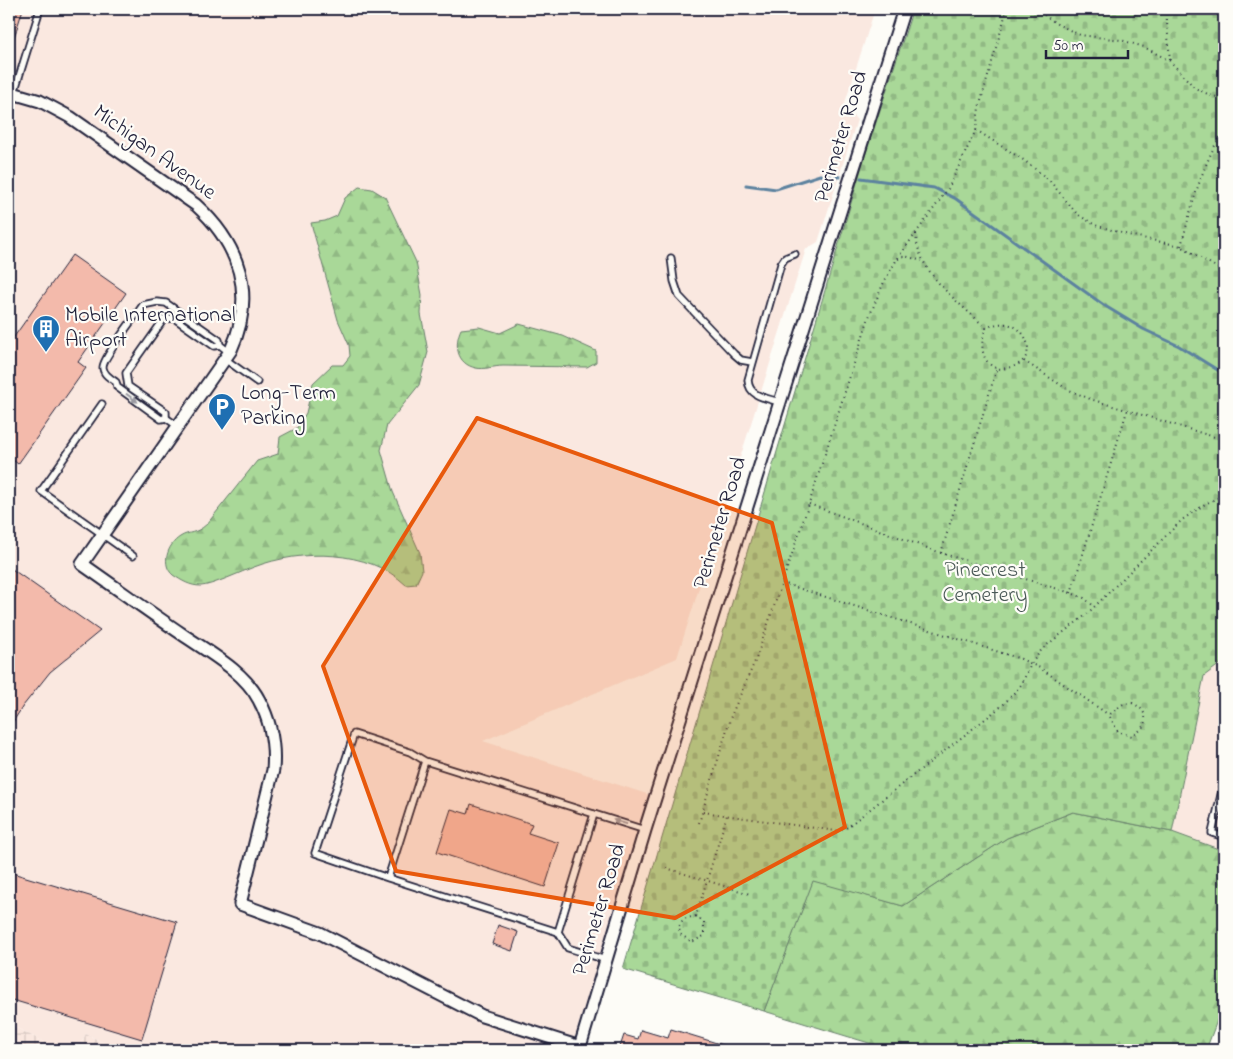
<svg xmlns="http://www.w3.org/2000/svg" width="1233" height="1059" viewBox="0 0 1233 1059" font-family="'Indie Flower',sans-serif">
<defs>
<pattern id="industrial-grid" width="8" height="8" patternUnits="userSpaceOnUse" patternTransform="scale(1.25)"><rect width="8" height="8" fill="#fae8e0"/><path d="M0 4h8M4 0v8" fill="none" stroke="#d6c7c1"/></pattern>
<pattern id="forest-firs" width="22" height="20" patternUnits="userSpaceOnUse" patternTransform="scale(1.25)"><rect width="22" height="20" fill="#a9d898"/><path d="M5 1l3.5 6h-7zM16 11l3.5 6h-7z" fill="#91b984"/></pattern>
<pattern id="cemetery-stones" width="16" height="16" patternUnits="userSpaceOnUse" patternTransform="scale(1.25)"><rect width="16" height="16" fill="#a9d898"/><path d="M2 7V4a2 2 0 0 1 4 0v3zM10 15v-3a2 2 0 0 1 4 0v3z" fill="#91b984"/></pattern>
</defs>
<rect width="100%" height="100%" fill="#fdfcf7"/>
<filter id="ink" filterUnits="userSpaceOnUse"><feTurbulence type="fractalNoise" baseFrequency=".02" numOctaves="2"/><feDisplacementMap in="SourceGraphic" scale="10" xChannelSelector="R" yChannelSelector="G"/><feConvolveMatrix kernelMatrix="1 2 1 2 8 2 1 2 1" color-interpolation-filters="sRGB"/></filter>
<g filter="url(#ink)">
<!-- built -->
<g fill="#fae8e0">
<path d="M9 9H875L844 106 857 120 818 242 806 249 677 658 483 741 650 795 571 1050H118L86 1034 77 1050H59L9 1024Z"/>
<path d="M1224 661V851L1172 832 1204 676Z"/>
</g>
<!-- industrial -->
<g fill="url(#industrial-grid)">
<path d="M9 1024 59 1050H9Z"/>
<path d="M86 1034 118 1050H77Z"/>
</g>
<!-- forest -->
<g fill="url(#forest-firs)" stroke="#667d6a">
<path d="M359 187 372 189 385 197 416 262 422 295 421 314 428 352 419 385 387 425 381 450 393 492 420 553 422 571 416 584 406 585C368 549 301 549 254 567 243 571 211 586 201 586 190 586 182 581 173 575 161 565 167 545 180 537 189 531 195 535 207 524L257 461 278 454 280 437 297 428 306 413 313 383 332 365H343L350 356 349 345 338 320 311 223 325 221 337 216 345 198Z"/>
<path d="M519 324 563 336 596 351V362L587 367C559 367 531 366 503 366 494 366 484 370 476 368 456 364 454 344 461 329L479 327 500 333Z"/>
<path d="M1073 812 1172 832 1224 851V1002L1206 1050H892L764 1011 813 880 903 906 1007 838Z"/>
</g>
<!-- cemetery -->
<path fill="url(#cemetery-stones)" stroke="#667d6a" d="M913 9H1224V661L1204 676 1172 832 1073 812 1007 838 903 906 813 881 764 1011 623 969 865 156Z"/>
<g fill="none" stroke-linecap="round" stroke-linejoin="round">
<!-- stream -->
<g stroke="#5b829f" stroke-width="3">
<path d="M861 178 934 188 956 199 1105 306 1143 329 1179 346 1224 374"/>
<path d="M746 185 776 189 820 175 840 177"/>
</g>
</g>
<!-- building -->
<g fill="#f3baab" stroke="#22223b">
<path d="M9 9H23L11 47H9Z"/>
<path d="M72 255 126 293 78 362 86 368 18 464 9 457V344Z"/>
<path d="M9 567 100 631 50 672 23 706 9 728Z"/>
<path d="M471 804 532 824 528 833 559 843 545 887 437 852 451 809 468 814Z"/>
<path d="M9 872 177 922 142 1039 9 999V953L14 937 9 935Z"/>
<path d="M498 925 518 932 512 951 492 944Z"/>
<path d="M671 1029 733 1048V1050H676L666 1047 665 1050H619L624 1035 638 1039 641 1030 668 1038Z"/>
</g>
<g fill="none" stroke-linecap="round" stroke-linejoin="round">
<defs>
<g id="service">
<path d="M14 93 40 9"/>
<path d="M671 258 674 281 679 296 734 354 741 360 752 362"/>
<path d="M225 359 257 382"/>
<path d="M780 402C766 398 749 397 748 380L781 264 785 258 795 254"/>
<path d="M102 404 41 491 133 556"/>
<path d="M166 418V412L128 386 126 373 164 319 174 318 214 346 220 345"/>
<path d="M179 427 166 418 161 419 117 387 116 382C111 379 104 375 103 368 101 360 137 314 143 305L157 302 166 303 219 340 220 345 229 352"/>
<path d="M1224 782 1212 833 1224 837"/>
<path d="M594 814 645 830"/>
<path d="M388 878 315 853 354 734 410 752 425 761 594 814 558 932 388 878 425 761"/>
<path d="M558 932 568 948 606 960"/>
</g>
<g id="minor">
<path d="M9 92 40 101 70 117 196 205C240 245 256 295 231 350L82 564C115 587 148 611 182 634 208 652 244 671 259 700 271 722 275 746 273 770L240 904 320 933 482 1016 580 1047"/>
<path d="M579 1050 645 830 904 9"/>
</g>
</defs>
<!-- service casing -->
<use href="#service" stroke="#22223b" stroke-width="9"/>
<!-- minor casing -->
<use href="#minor" stroke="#22223b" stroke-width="15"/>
<!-- path -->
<g stroke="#22223b" stroke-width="2" stroke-dasharray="1 4" stroke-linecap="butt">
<path d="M1036 9 1057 24 1080 35 1121 40 1144 47 1170 61 1195 88 1212 96 1224 98"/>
<path d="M1166 9 1170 61"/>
<path d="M976 130 1025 161 1049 180 1077 214 1095 225 1128 235 1181 246 1224 272"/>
<path d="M916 234C917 273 960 303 986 328 1023 309 1045 359 1011 367 1007 368 1001 370 996 368 980 362 980 341 986 328"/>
<path d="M1181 246C1192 206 1201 166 1224 130"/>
<path d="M898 259 905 256 922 261"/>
<path d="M1024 361 1067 389 1090 399 1221 439 1224 443"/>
<path d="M809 504 941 553 1071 593 1084 598 1095 607"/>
<path d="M941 553 997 368"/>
<path d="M782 583 1021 659 1040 668 1109 715"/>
<path d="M1071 593 1127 411"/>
<path d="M1132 703C1151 711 1148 728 1132 736L1118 732 1109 715 1123 704Z"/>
<path d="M703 812 836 831 846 828 1003 705 1021 685 1031 664 1043 648 1086 615 1182 520 1205 504 1224 495"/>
<path d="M699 823 731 716 756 659 809 504 869 317 884 282 897 259 948 189 976 130 979 108 1007 9"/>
<path d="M666 868 750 894"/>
<path d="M696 916 704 922V936L692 942 680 934 679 927 683 919 696 916 727 815"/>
</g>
<!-- service -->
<use href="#service" stroke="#fdfcf7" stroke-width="5.5"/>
<!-- minor -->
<use href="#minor" stroke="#fdfcf7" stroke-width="11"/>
</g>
<!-- one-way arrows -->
<defs><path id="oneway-solid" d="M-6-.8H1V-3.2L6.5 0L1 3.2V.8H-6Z" transform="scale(1.25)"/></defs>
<g fill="#9a9aa2">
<use href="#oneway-solid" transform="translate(132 398) rotate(36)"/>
<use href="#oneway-solid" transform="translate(620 822) rotate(-163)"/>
</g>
</g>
<!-- marked area -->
<path fill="#e8590c" fill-opacity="0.2" stroke="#e8590c" stroke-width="4" stroke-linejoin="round" d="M477 418 772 523 845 827 675 918 396 871 323 666Z"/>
<!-- icons -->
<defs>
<symbol id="building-pin" viewBox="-11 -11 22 30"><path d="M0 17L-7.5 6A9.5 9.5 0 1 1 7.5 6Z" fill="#1f6fb2" stroke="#fdfcf7"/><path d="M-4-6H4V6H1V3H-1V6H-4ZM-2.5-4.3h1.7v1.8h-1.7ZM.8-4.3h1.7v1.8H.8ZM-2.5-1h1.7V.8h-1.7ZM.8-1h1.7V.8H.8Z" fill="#fff"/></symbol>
<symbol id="parking-pin" viewBox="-11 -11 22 30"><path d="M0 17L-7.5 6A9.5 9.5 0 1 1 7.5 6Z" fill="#1f6fb2" stroke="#fdfcf7"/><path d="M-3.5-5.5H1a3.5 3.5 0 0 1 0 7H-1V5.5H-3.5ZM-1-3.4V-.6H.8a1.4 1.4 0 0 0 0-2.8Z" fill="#fff"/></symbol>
</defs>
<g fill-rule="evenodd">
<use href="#building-pin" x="30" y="313" width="32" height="43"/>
<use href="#parking-pin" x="206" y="391" width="32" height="43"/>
</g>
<g text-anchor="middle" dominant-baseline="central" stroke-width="4.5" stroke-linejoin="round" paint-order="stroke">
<!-- street labels -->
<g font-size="22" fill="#22223b" stroke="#fdfcf7">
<text transform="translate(842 137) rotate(-73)">Perimeter Road</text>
<text transform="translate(154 153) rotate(36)">Michigan Avenue</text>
<text transform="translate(721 523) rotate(-73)">Perimeter Road</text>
<text transform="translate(600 910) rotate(-73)">Perimeter Road</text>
</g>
<!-- poi labels -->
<g font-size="22" fill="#22223b" stroke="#fdfcf7" text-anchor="start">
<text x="65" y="316">Mobile International<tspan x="65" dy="25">Airport</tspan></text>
<text x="241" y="394">Long-Term<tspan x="241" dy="25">Parking</tspan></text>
</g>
<!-- park labels -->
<g font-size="22" fill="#4a5957" stroke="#fdfcf7">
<text x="985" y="571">Pinecrest<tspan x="985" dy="25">Cemetery</tspan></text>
</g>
</g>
<!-- margin -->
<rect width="1233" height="1059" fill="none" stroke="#fdfcf7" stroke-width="30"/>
<rect x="15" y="15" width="1203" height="1029" fill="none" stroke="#22223b" stroke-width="2" filter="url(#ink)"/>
<!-- scale -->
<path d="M1046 50v8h82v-8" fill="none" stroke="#22223b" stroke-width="2.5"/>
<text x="1053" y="50" font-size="15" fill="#22223b" stroke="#fdfcf7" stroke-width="4" paint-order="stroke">50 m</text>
</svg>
